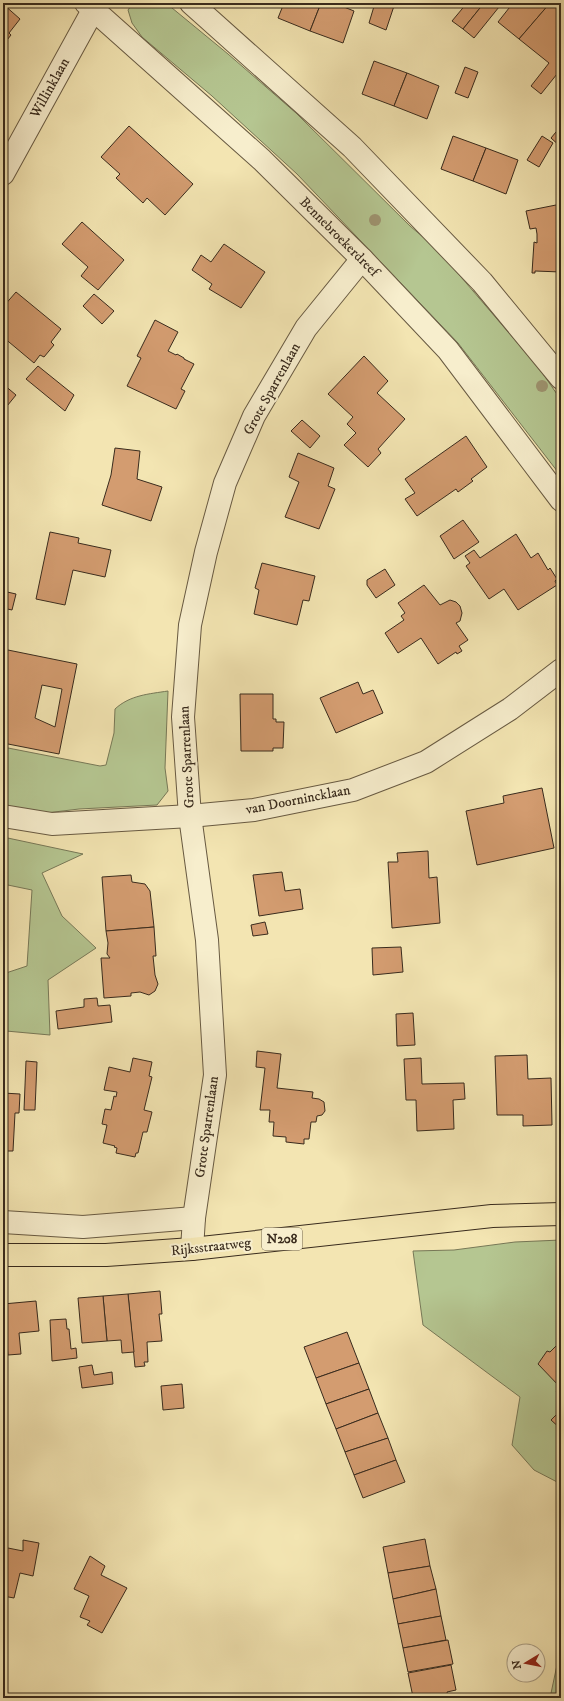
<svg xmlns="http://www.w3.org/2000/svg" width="564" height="1701" viewBox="0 0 564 1701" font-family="'IM FELL DW Pica',serif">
<rect width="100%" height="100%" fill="#f3e5b2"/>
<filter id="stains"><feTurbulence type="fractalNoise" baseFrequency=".005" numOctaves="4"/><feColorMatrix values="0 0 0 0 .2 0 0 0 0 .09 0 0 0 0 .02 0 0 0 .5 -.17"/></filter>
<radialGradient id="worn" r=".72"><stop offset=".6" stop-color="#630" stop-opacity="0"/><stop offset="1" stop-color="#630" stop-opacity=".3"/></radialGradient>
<!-- green -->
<g fill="#b5c691" stroke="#777857">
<path d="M133 3H166L228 54 296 113 410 226 437 249 539 368 561 400V476L458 343 297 174 212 96 142 37 132 23 128 10Z"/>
<path d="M168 691 165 768 168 791 157 805 79 809 46 813 3 805V747L100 766 106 765 114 733 115 709C130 695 149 694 168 691Z"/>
<path d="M3 837 83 854 42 873 62 916 96 948 48 980 50 1035 6 1031 3 1046V974L27 966 32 890 3 884Z"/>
<path d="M561 1240V1484L534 1470 512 1445 520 1397 423 1325 413 1251 454 1250 515 1242Z"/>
<path d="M561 1646V1698H550Z"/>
</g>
<!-- building -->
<g fill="#d39c70" stroke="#392b1d" fill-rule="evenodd">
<path d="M284 3H321L310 31 278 18Z"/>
<path d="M321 3H334L354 11 343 43 310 31Z"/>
<path d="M375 3H395L386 30 369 23Z"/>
<path d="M467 3H484L463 29 452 21Z"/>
<path d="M484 3H494L499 7 474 38 463 29Z"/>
<path d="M513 3H550L519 39 498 22Z"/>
<path d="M550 3 561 11V69L541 94 531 86 549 63 519 39Z"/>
<path d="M3 4 20 19 9 33 11 35 3 45Z"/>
<path d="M374 61 407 73 394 106 362 94Z"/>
<path d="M465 67 478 72 468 98 455 93Z"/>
<path d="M407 73 439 86 427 119 394 106Z"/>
<path d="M129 126 193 184 165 215 147 198 143 203 116 178 120 174 101 157Z"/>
<path d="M561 126V147L551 138Z"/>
<path d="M453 136 486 148 473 181 441 169Z"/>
<path d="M542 136 553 143 539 167 527 160Z"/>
<path d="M486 148 518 160 506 194 473 181Z"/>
<path d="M561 204V272L535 271V273H532L534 242 537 243V234L536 228 530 229 526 211Z"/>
<path d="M82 222 124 260 98 290 81 276 88 267 62 244Z"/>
<path d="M224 244 265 272 241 308 209 289 212 284 192 270 201 255 211 262Z"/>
<path d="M16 292 61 329 51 342 54 345 44 357 40 355 34 363 3 337V307Z"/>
<path d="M94 294 114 311 102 324 83 306Z"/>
<path d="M155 320 178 332 168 351 176 355 177 354 184 358V359L194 364 181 389 185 391 176 409 127 386 141 358 137 356Z"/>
<path d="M364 356 388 381 377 393 405 419 378 449 381 453 368 467 344 445 356 433 347 424 353 417 328 394Z"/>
<path d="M38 366 74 395 65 411 26 379Z"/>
<path d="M3 384 16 395 3 411Z"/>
<path d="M302 420 320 436 310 448 291 431Z"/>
<path d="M466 436 487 467 471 479 473 481 458 492 456 489 417 516 405 499 415 493 405 479Z"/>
<path d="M115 448 140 451 137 479 162 487 151 521 102 505 111 475Z"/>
<path d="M298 453 334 468 328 486 335 489 319 529 285 517 299 482 289 477Z"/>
<path d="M463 520 479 542 454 559 440 536Z"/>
<path d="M50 532 79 538 78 543 111 550 105 577 73 570 65 605 36 599Z"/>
<path d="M516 534 531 558 538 553 548 570 550 568 557 579 555 581 557 585 518 610 504 589 489 599 466 566 470 563 465 556 474 550 480 558Z"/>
<path d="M262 563 315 576 309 601 303 600 297 625 254 614 259 590 255 588Z"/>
<path d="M385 569 395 585 376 598 367 585V580Z"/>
<path d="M424 585 440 605 450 600 456 602 460 606 462 613 460 621 456 623 468 640 459 646 462 651 457 654 456 652 438 664 421 638 398 653 385 633 404 620 401 616 405 613 398 603Z"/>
<path d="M3 591 16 594 12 610 3 608Z"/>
<path d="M3 649 77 664 59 754 3 743V711L7 691H3ZM42 685 62 689 55 727 35 718Z"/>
<path d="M358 682 363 694 373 690 383 713 336 733 320 698Z"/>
<path d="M240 694H273V719H276V722H284L283 748H273V751H241Z"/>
<path d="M542 788 554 848 477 865 466 811 504 803 503 796Z"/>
<path d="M428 851 429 878 437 877 440 923 392 928 388 862H398L397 853Z"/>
<path d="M282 872 285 891 300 889 303 909 259 916 253 875Z"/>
<path d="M131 875 132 882 145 884 150 891 154 927 106 931 102 877Z"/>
<path d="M265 922 268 934 253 936 251 925Z"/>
<path d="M154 927 156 956H153L155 975 158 984 155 991 149 995 140 992 131 993V996L104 998 101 958H110L107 954 108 943 106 931Z"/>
<path d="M401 947 403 972 373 975 372 948Z"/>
<path d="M97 998 98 1006 110 1005 112 1022 58 1029 56 1011 84 1007V999Z"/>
<path d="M413 1013 415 1045 397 1046 396 1014Z"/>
<path d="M257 1051 281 1054 277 1088 313 1092 312 1098 319 1099 324 1102 325 1111 322 1115 317 1116 316 1122H311L309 1139H304V1144L286 1142V1137L273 1136 274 1122H269L270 1110H260L265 1068 256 1067Z"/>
<path d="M527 1055 528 1079 551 1078 552 1125 523 1126V1115H497L495 1056Z"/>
<path d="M133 1058 152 1062 149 1076 152 1077 144 1110 152 1112 147 1132H143L138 1153H136L135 1157 116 1153 117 1148 114 1147 115 1146 103 1143 107 1125 102 1124 105 1109 111 1110 114 1096 116 1097 117 1092 104 1090 109 1067 130 1072Z"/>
<path d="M421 1058 422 1084 464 1083 465 1099 453 1100 454 1129 417 1131 416 1100H406L404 1059Z"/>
<path d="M26 1061 37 1062 35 1110H24Z"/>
<path d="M3 1093 20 1094 19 1113H15L13 1151H3Z"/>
<path d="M160 1291 162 1314H159L162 1341 147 1342 148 1362H144L145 1366 135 1367 128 1294Z"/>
<path d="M128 1294 134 1352 122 1353 121 1340 107 1341 103 1296Z"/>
<path d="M103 1296 107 1341 82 1343 78 1298Z"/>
<path d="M36 1301 39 1331 19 1333 21 1354 8 1355 6 1334 3 1335V1304Z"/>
<path d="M66 1319 67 1329H69L71 1349 76 1348 77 1358 52 1361 50 1320Z"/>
<path d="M347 1332 359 1363 316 1378 304 1347Z"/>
<path d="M561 1341V1397L556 1391 560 1387 538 1364 547 1351 550 1352Z"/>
<path d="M359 1363 369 1389 326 1404 316 1378Z"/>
<path d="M92 1365 94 1375 112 1372 113 1384 82 1388 79 1367Z"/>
<path d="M182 1384 184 1408 163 1410 161 1386Z"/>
<path d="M369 1389 378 1413 336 1429 326 1404Z"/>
<path d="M561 1410V1429L551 1420Z"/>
<path d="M378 1413 388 1438 345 1452 336 1429Z"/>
<path d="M388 1438 396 1460 354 1475 345 1452Z"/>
<path d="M396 1460 405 1482 363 1498 354 1475Z"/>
<path d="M425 1539 430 1566 388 1573 383 1547Z"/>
<path d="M23 1540 39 1543 33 1576 20 1573 14 1598 3 1596V1547L23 1551Z"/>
<path d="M90 1556 105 1566 101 1575 127 1588 102 1633 87 1625 90 1621 80 1617 89 1596 74 1589Z"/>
<path d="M430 1566 436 1589 393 1599 388 1573Z"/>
<path d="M436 1589 441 1616 398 1624 393 1599Z"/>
<path d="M441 1616 446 1640 403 1648 398 1624Z"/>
<path d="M448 1640 453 1664 408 1672 403 1648Z"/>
<path d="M451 1665 456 1690 447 1692 448 1696 440 1698H433V1694L413 1697 408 1673Z"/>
</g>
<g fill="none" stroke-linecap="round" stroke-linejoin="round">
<defs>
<g id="street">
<path d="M86 3 262 160 362 259 448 350 561 500"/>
<path d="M191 3 352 147 482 282 561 378"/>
<path d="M3 174 97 3"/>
<path d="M3 816 52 824 190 816 254 810 353 790 426 762 510 709 561 670"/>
<path d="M3 1222 83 1227 194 1218"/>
<path d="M192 1249 194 1218 215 1075 207 940 190 816 183 717 190 625 206 552 225 483 254 416 306 328 362 259"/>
</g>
<path id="primary" d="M3 1255H106L192 1249 492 1216 561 1214"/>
</defs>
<!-- street casing -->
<use href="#street" stroke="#685a42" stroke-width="24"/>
<!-- primary casing -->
<use href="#primary" stroke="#392b1d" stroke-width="24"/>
<!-- street -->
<use href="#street" stroke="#f7eecd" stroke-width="22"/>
<!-- primary -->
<use href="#primary" stroke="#f3e5b2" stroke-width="22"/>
</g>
<!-- trees -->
<g fill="#9e9470">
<circle cx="375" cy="220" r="6"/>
<circle cx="542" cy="386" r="6"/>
</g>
<g text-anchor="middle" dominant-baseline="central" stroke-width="4" stroke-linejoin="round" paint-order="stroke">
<!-- shield labels -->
<rect fill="#f7eecd" stroke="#726652" stroke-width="1" x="262" y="1228" width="40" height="22" rx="3"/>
<g font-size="13" font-weight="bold" fill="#392b1d">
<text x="282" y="1239">N208</text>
</g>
<!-- street labels -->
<g font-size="14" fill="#392b1d" stroke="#f7eecd">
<text transform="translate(50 88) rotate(-61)">Willinklaan</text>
<text transform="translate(339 237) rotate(45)">Bennebroekerdreef</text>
<text transform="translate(272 389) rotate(-61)">Grote Sparrenlaan</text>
<text transform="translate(187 757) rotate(-93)">Grote Sparrenlaan</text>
<text transform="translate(298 800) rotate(-11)">van Doornincklaan</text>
<text transform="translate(207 1127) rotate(-82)">Grote Sparrenlaan</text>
<text transform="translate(211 1247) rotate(-6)">Rijksstraatweg</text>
</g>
</g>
<!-- margin -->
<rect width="564" height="1701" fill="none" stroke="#f3e5b2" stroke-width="16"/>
<rect x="4" y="4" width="556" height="1693" fill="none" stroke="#392b1d" stroke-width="2"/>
<rect x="8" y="8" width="548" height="1685" fill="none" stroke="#392b1d"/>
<!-- north arrow -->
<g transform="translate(526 1663) rotate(260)"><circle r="19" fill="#f7eecd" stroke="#aba087"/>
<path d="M0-3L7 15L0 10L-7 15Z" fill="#8f2418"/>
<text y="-6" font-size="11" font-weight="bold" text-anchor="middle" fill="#392b1d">N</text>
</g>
<rect width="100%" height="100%" filter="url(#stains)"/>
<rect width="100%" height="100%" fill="url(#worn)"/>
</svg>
